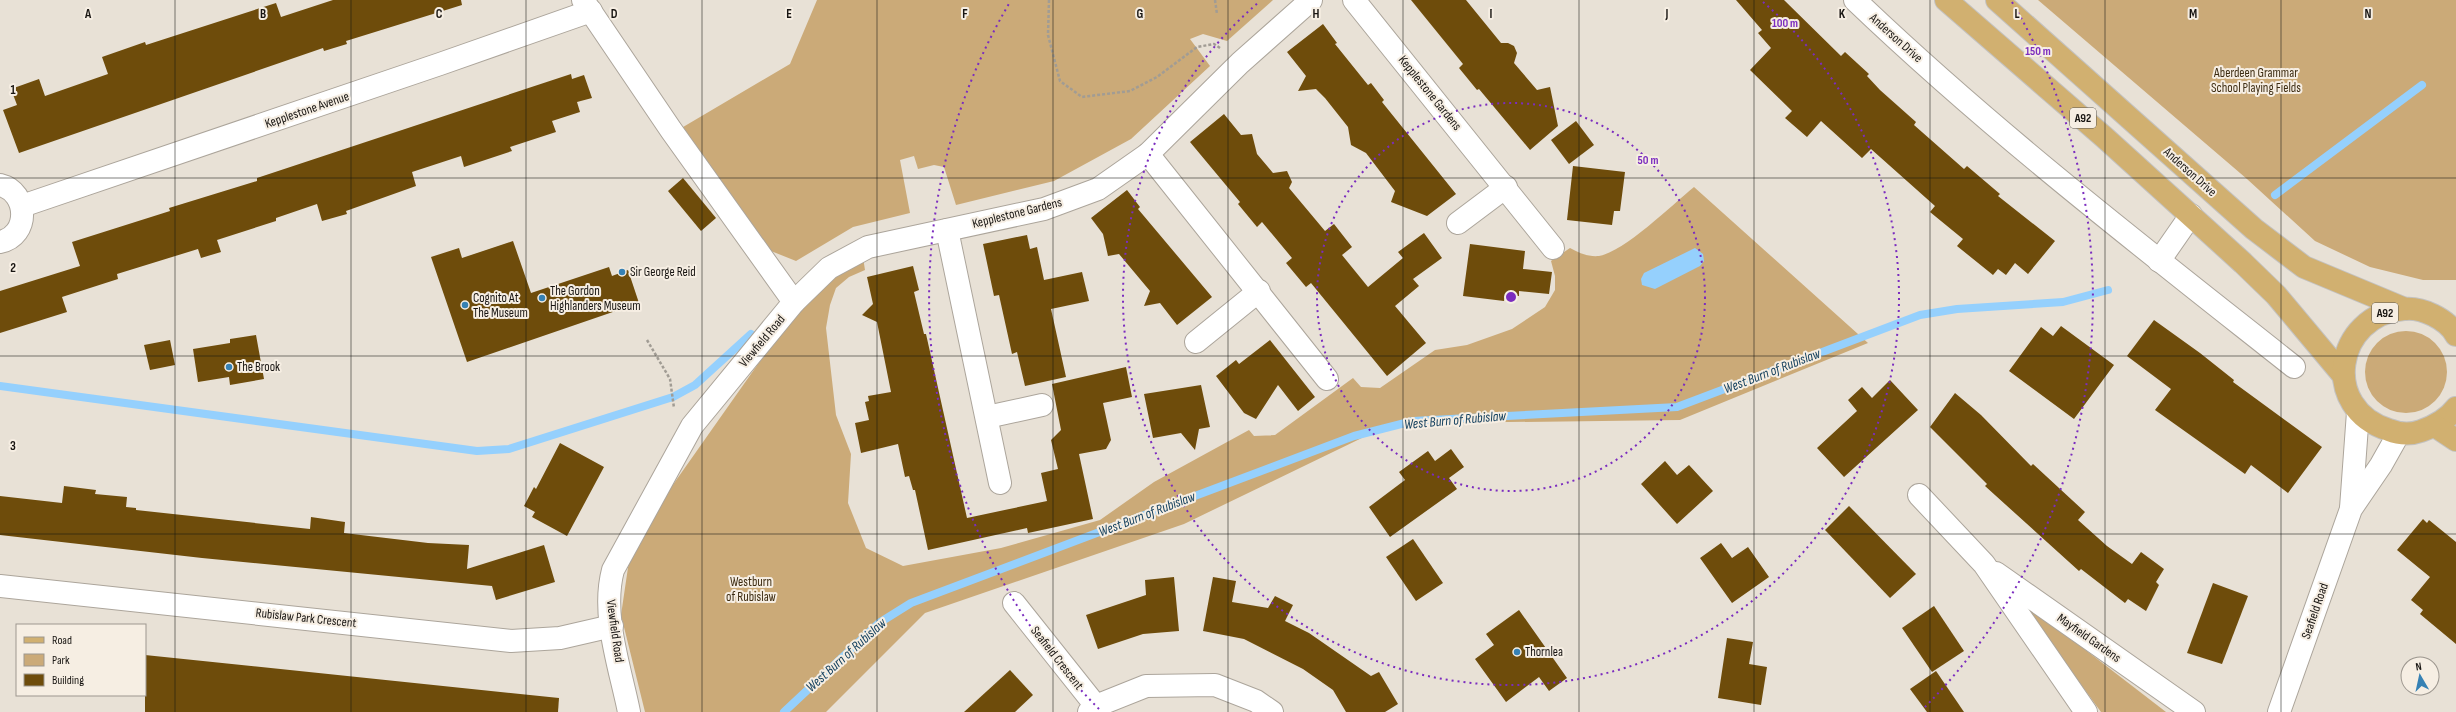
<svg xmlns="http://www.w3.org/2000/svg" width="2456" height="712" viewBox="0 0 2456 712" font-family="'Sofia Sans Condensed',sans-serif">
<rect width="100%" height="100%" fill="#e8e1d6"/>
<!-- green -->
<g fill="#cbaa78">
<path d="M817 0H1273L1227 41 1203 34 1190 39 1210 66 1131 139 1054 181 956 205 944 167 934 165 918 169 914 156 900 160 910 213 853 227 796 261 766 249 678 130 790 64Z"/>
<path d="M2038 0H2456V280H2423L2370 267 2315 241 2247 179Z"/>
<path d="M1694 187 1868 343 1680 420 1433 423 1394 428 1368 435 1184 524 925 613 826 712H645L621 615 630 554 665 496 801 303 862 251 865 270 849 277 836 288 830 305 826 328 836 415 851 454 848 503 866 548 903 566 1001 548 1100 520 1154 482 1249 430 1254 436 1275 435 1353 378 1361 387 1380 388 1435 350 1467 345 1512 329 1545 307 1555 290V276L1551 261 1570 248C1579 253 1588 257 1599 256 1624 252 1673 204 1694 187Z"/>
<circle cx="2406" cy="372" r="41"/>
<path d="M2018 598 2166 712H2101Z"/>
</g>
<!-- water -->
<path fill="#95d0fd" d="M1695 248 1703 254 1704 261 1700 266 1655 289 1642 285 1641 279 1644 273Z"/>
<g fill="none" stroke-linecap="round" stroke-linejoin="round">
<!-- stream -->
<g stroke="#95d0fd" stroke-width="8">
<path d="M2275 195 2422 85"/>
<path d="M0 386 477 451 509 449 673 397 695 385 751 334"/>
<path d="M784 712 879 623 911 603 1354 436 1413 421 1677 407 1920 315 1957 309 2063 302 2108 290"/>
</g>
</g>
<!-- building -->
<g fill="#6e4c0b">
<path d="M333 0H461L462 5 346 41 347 44 324 51 323 48 19 153 3 110 17 105 11 89 39 79 45 96 108 74 102 57 145 42 146 45 276 3 281 17Z"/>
<path d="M1411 0H1466L1501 43H1508L1514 46 1517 53 1514 63 1537 90 1550 87 1558 126 1530 150 1479 89 1477 90 1459 68 1463 64Z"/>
<path d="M1736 0H1784L1841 56 1845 52 1869 74 1867 76 1880 90 1916 122 1914 125 1964 169 1967 166 2000 194 1998 196 2055 241 2028 274 2015 263 2006 275 1998 269 1993 275 1957 246 1963 239 1930 212 1935 206 1871 149 1862 158 1821 121 1807 137 1785 118 1792 111 1750 70 1771 48 1758 33 1762 30Z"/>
<path d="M1323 24 1337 43 1335 44 1368 85 1371 83 1384 100 1382 102 1456 194 1427 216 1391 202 1395 191 1366 153 1351 145 1348 127 1325 98 1316 89 1298 91 1306 76 1287 52Z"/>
<path d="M571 74 572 79 584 75 592 98 577 102 580 112 552 121 556 132 510 147 512 151 464 167 461 156 412 172 416 186 346 211 347 214 322 221 317 204 276 218V221L217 240 221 252 201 258 198 249 117 274 118 279 62 297 67 312 0 333V291L80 266 72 242 170 211 169 208 257 181V178Z"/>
<path d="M1224 114 1241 135 1252 134 1257 154 1273 173 1287 171 1292 182 1289 188 1325 231 1334 224 1352 247 1342 255 1368 287 1403 258 1398 252 1424 233 1442 258 1413 279 1419 286 1395 306 1426 343 1387 376 1311 283 1306 287 1286 263 1292 258 1262 222 1257 227 1238 204 1240 202 1190 142Z"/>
<path d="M1576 121 1594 145 1569 164 1551 140Z"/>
<path d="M1573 166 1625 172 1620 211H1614L1612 225 1567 220Z"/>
<path d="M683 178 716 218 701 231 668 191Z"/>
<path d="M1127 190 1140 207 1138 209 1212 297 1177 325 1160 303 1144 306 1150 291 1119 254 1108 256 1103 234 1091 218Z"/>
<path d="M1027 235 1030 249 1037 247 1044 280 1082 272 1089 301 1051 309 1066 377 1025 386 1017 352 1012 354 999 295 994 296 983 244Z"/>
<path d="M513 241 531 293 609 267 612 276 628 270 639 303 467 362 431 257 459 248 462 258Z"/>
<path d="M1470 244 1525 251 1523 269 1552 272 1549 294 1519 291V296L1505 295 1504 301 1463 296Z"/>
<path d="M913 266 919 290 914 292 924 334H926L967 518 1047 501 1041 473 1058 469 1051 440 1061 430 1052 384 1126 367 1132 397 1103 403 1111 440 1106 449 1079 454 1093 519 1028 533 1027 528 928 550 915 490H913L909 476 905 477 898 444 861 453 855 423 869 420 865 402 869 401 868 396 891 392 877 322 862 315 873 304 867 277Z"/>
<path d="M2154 320 2200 353 2234 380 2233 382 2322 447 2288 493 2251 465 2245 474 2155 410 2171 389 2127 356Z"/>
<path d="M2061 326 2114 365 2074 419 2009 371 2041 327 2053 336Z"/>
<path d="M256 335 264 379 230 385 229 377 198 382 193 349 230 343V339Z"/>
<path d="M170 340 175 365 150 370 144 345Z"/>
<path d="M1270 340 1315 397 1298 411 1278 385 1256 419 1244 413 1216 376 1236 360 1239 364Z"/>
<path d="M1890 380 1918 410 1844 477 1817 448 1857 411 1848 400 1862 387 1872 398Z"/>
<path d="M1201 385 1210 427 1199 429 1195 450 1181 433 1153 438 1144 394Z"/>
<path d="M1955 393 1981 415 2031 466 2033 464 2085 512 2078 520 2107 546 2132 564 2141 552 2164 569 2156 582 2159 585 2146 611 2128 599 2125 603 2081 569 2079 571 1985 486 1987 484 1930 427Z"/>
<path d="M560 443 604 467 567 536 532 517 535 512 524 506 534 487 536 489Z"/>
<path d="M1451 449 1464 467 1449 478 1457 489 1390 537 1369 507 1405 480 1399 472 1428 451 1435 461Z"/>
<path d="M1665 461 1677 475 1689 465 1713 491 1677 524 1641 484Z"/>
<path d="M64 486 96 490 95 494 127 497 126 507 136 508V510L310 529 311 517 345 522 344 533 428 543 469 545 467 569 544 545 555 582 496 600 492 586 202 558 0 535V496L62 503Z"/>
<path d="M1849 506 1916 574 1890 598 1825 530Z"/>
<path d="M2423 519 2427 523 2429 520 2456 542V644L2420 614 2423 610 2411 600 2430 577 2397 550Z"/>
<path d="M1413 539 1443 583 1416 601 1386 557Z"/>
<path d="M1721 543 1732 558 1748 547 1769 577 1732 603 1700 558Z"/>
<path d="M1174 577 1179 631 1143 634 1098 649 1086 615 1146 595 1145 580Z"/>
<path d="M1213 577 1236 581 1232 602 1268 608 1275 596 1293 605 1285 621 1309 633 1371 676 1379 672 1398 704 1385 712H1346L1333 690 1303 669 1244 639 1203 631Z"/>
<path d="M2213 583 2248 596 2222 664 2187 653Z"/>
<path d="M1934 606 1964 651 1932 672 1902 628Z"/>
<path d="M1519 610 1567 678 1549 691 1539 677 1506 702 1475 659 1494 645 1486 634Z"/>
<path d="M1727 638 1753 642 1749 664 1767 667 1761 705 1718 698Z"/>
<path d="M145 655 559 698 558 712H145Z"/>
<path d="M1010 670 1033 695 1015 712H964Z"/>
<path d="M1936 671 1964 712H1927L1910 689Z"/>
</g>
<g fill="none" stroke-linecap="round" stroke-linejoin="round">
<defs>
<g id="minor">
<path d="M583 0 671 130 794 302 692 426 613 570C601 615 620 667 629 712"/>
<path d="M1354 0 1553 248"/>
<path d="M1855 0C1993 132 2145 249 2294 367"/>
<path d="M1148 154 1327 379"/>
<path d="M0 185C29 192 30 236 0 242"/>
<path d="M22 206 440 64 591 11"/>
<path d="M1458 223 1506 187"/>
<path d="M947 230 1000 483"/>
<path d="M2159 261 2191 215"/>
<path d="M794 302 829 268 868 247 1044 209 1098 189 1148 154 1240 63 1311 0"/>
<path d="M1196 342 1259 291"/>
<path d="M987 417 1042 405"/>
<path d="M1919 495 1984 564 2086 712"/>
<path d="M2351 508 2358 412"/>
<path d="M1996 573 2194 712"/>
<path d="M0 586 511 641 560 638 612 626"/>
<path d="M1014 603 1096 706 1089 712"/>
<path d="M1096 706 1146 686 1215 685 1256 701 1272 712"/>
<path d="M2279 712 2351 509 2381 465 2399 433"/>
</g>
<g id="major">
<path d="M1946 0 2104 137 2243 263 2276 295 2343 375"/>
<path d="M1997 0 2254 229 2304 267 2405 309"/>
<path d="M2456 335C2447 319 2422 307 2404 309 2334 315 2320 409 2389 430 2399 434 2410 435 2421 431 2435 426 2447 420 2456 408"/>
<path d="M2435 426 2456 440"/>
</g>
</defs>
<!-- minor casing -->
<use href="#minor" stroke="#aca59b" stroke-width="24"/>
<!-- major casing -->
<use href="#major" stroke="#c3c2c1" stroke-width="24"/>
<!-- path -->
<g stroke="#a19c94" stroke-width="2.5" stroke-dasharray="3 2" stroke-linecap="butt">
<path d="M1049 0 1048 35 1060 81 1082 97 1130 91 1157 77 1197 47 1214 44 1220 48"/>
<path d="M1215 0 1217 14"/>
<path d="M647 340 670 379 674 408"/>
</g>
<!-- minor -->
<use href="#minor" stroke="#fff" stroke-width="22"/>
<!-- major -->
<use href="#major" stroke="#d1b070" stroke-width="22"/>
</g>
<!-- grid -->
<path fill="none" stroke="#181512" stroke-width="1" stroke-opacity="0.55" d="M175 0V712M351 0V712M526 0V712M702 0V712M877 0V712M1053 0V712M1228 0V712M1403 0V712M1579 0V712M1754 0V712M1930 0V712M2105 0V712M2281 0V712M0 178H2456M0 356H2456M0 534H2456"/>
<!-- distance rings -->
<g fill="none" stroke="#7b2cbf" stroke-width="2" stroke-dasharray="2 4">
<circle cx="1511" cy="297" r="194"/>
<path d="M1763 2A388 388 0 1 1 1259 2"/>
<path d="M1099 709A582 582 0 0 1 1010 2M2012 2A582 582 0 0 1 1923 709"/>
</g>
<!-- markers -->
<g fill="#3681b4" stroke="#f6eee3" stroke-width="1.5">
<circle cx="622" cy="272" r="4"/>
<circle cx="542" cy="298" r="4"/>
<circle cx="465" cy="305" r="4"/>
<circle cx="229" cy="367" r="4"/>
<circle cx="1517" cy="652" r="4"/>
</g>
<g text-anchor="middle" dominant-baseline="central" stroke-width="4" stroke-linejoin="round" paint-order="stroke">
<!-- shield labels -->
<g fill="#f6eee3" stroke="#5b5651" stroke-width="1">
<rect x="2070" y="108" width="26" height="20" rx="3"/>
<rect x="2372" y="303" width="26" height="20" rx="3"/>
</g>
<g font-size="12" font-weight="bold" fill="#181512">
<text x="2083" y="118">A92</text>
<text x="2385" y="313">A92</text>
</g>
<!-- street labels -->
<g font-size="13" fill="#181512" stroke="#f6eee3">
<text transform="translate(1896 38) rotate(42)">Anderson Drive</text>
<text transform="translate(1430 93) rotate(51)">Kepplestone Gardens</text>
<text transform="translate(307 110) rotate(-19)">Kepplestone Avenue</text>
<text transform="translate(2190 172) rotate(42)">Anderson Drive</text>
<text transform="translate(1017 213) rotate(-14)">Kepplestone Gardens</text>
<text transform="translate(762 341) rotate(-50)">Viewfield Road</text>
<text transform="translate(2315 611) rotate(-71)">Seafield Road</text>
<text transform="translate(306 618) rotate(6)">Rubislaw Park Crescent</text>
<text transform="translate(615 631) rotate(82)">Viewfield Road</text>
<text transform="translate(2089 638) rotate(35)">Mayfield Gardens</text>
<text transform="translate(1057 658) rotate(52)">Seafield Crescent</text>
</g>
<!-- park labels -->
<g font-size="13" fill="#3d2c12" stroke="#f6eee3">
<text x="2256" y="73">Aberdeen Grammar<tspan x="2256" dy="15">School Playing Fields</tspan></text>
<text x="751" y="582">Westburn<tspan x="751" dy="15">of Rubislaw</tspan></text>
</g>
<!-- poi labels -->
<g font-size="13" fill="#181512" stroke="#f6eee3" text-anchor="start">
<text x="630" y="272">Sir George Reid</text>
<text x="550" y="291">The Gordon<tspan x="550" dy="15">Highlanders Museum</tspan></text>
<text x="473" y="298">Cognito At<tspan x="473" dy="15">The Museum</tspan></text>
<text x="237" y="367">The Brook</text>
<text x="1525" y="652">Thornlea</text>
</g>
<!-- water labels -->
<g font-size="14" font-style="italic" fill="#14405e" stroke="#f6eee3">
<text transform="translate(1772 371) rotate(-21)">West Burn of Rubislaw</text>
<text transform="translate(1455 420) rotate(-5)">West Burn of Rubislaw</text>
<text transform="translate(1147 514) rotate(-21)">West Burn of Rubislaw</text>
<text transform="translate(846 655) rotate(-42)">West Burn of Rubislaw</text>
</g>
</g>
<g font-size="13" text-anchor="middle" font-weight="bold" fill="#181512" stroke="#f6eee3" stroke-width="4" stroke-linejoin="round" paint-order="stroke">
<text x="88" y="18">A</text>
<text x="263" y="18">B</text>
<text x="439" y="18">C</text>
<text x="614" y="18">D</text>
<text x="789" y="18">E</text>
<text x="965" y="18">F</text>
<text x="1140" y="18">G</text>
<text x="1316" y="18">H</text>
<text x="1491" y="18">I</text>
<text x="1667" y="18">J</text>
<text x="1842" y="18">K</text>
<text x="2017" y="18">L</text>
<text x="2193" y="18">M</text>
<text x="2368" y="18">N</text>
<text x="13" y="94">1</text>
<text x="13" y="272">2</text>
<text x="13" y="450">3</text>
</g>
<circle cx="1511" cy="297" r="6" fill="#7b2cbf" stroke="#f6eee3" stroke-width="2"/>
<g font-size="12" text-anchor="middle" font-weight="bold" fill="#7b2cbf" stroke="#f6eee3" stroke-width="4" stroke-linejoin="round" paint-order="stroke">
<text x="1785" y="27">100 m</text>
<text x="2038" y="55">150 m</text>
<text x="1648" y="164">50 m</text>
</g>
<!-- legend -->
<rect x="16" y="624" width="130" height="72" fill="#f6eee3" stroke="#9d978f"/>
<rect x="24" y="637" width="20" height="6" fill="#d1b070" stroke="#9d978f"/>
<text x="52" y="644" font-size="12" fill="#181512">Road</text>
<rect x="24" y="654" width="20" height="12" fill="#cbaa78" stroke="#9d978f"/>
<text x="52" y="664" font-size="12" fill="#181512">Park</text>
<rect x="24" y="674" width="20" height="12" fill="#6e4c0b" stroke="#9d978f"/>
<text x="52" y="684" font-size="12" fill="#181512">Building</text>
<!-- north arrow -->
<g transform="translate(2420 676) rotate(351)"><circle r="19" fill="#f6eee3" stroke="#9d978f"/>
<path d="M0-3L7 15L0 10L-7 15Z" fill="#3681b4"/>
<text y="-6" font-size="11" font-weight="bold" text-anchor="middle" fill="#181512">N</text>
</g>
</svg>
